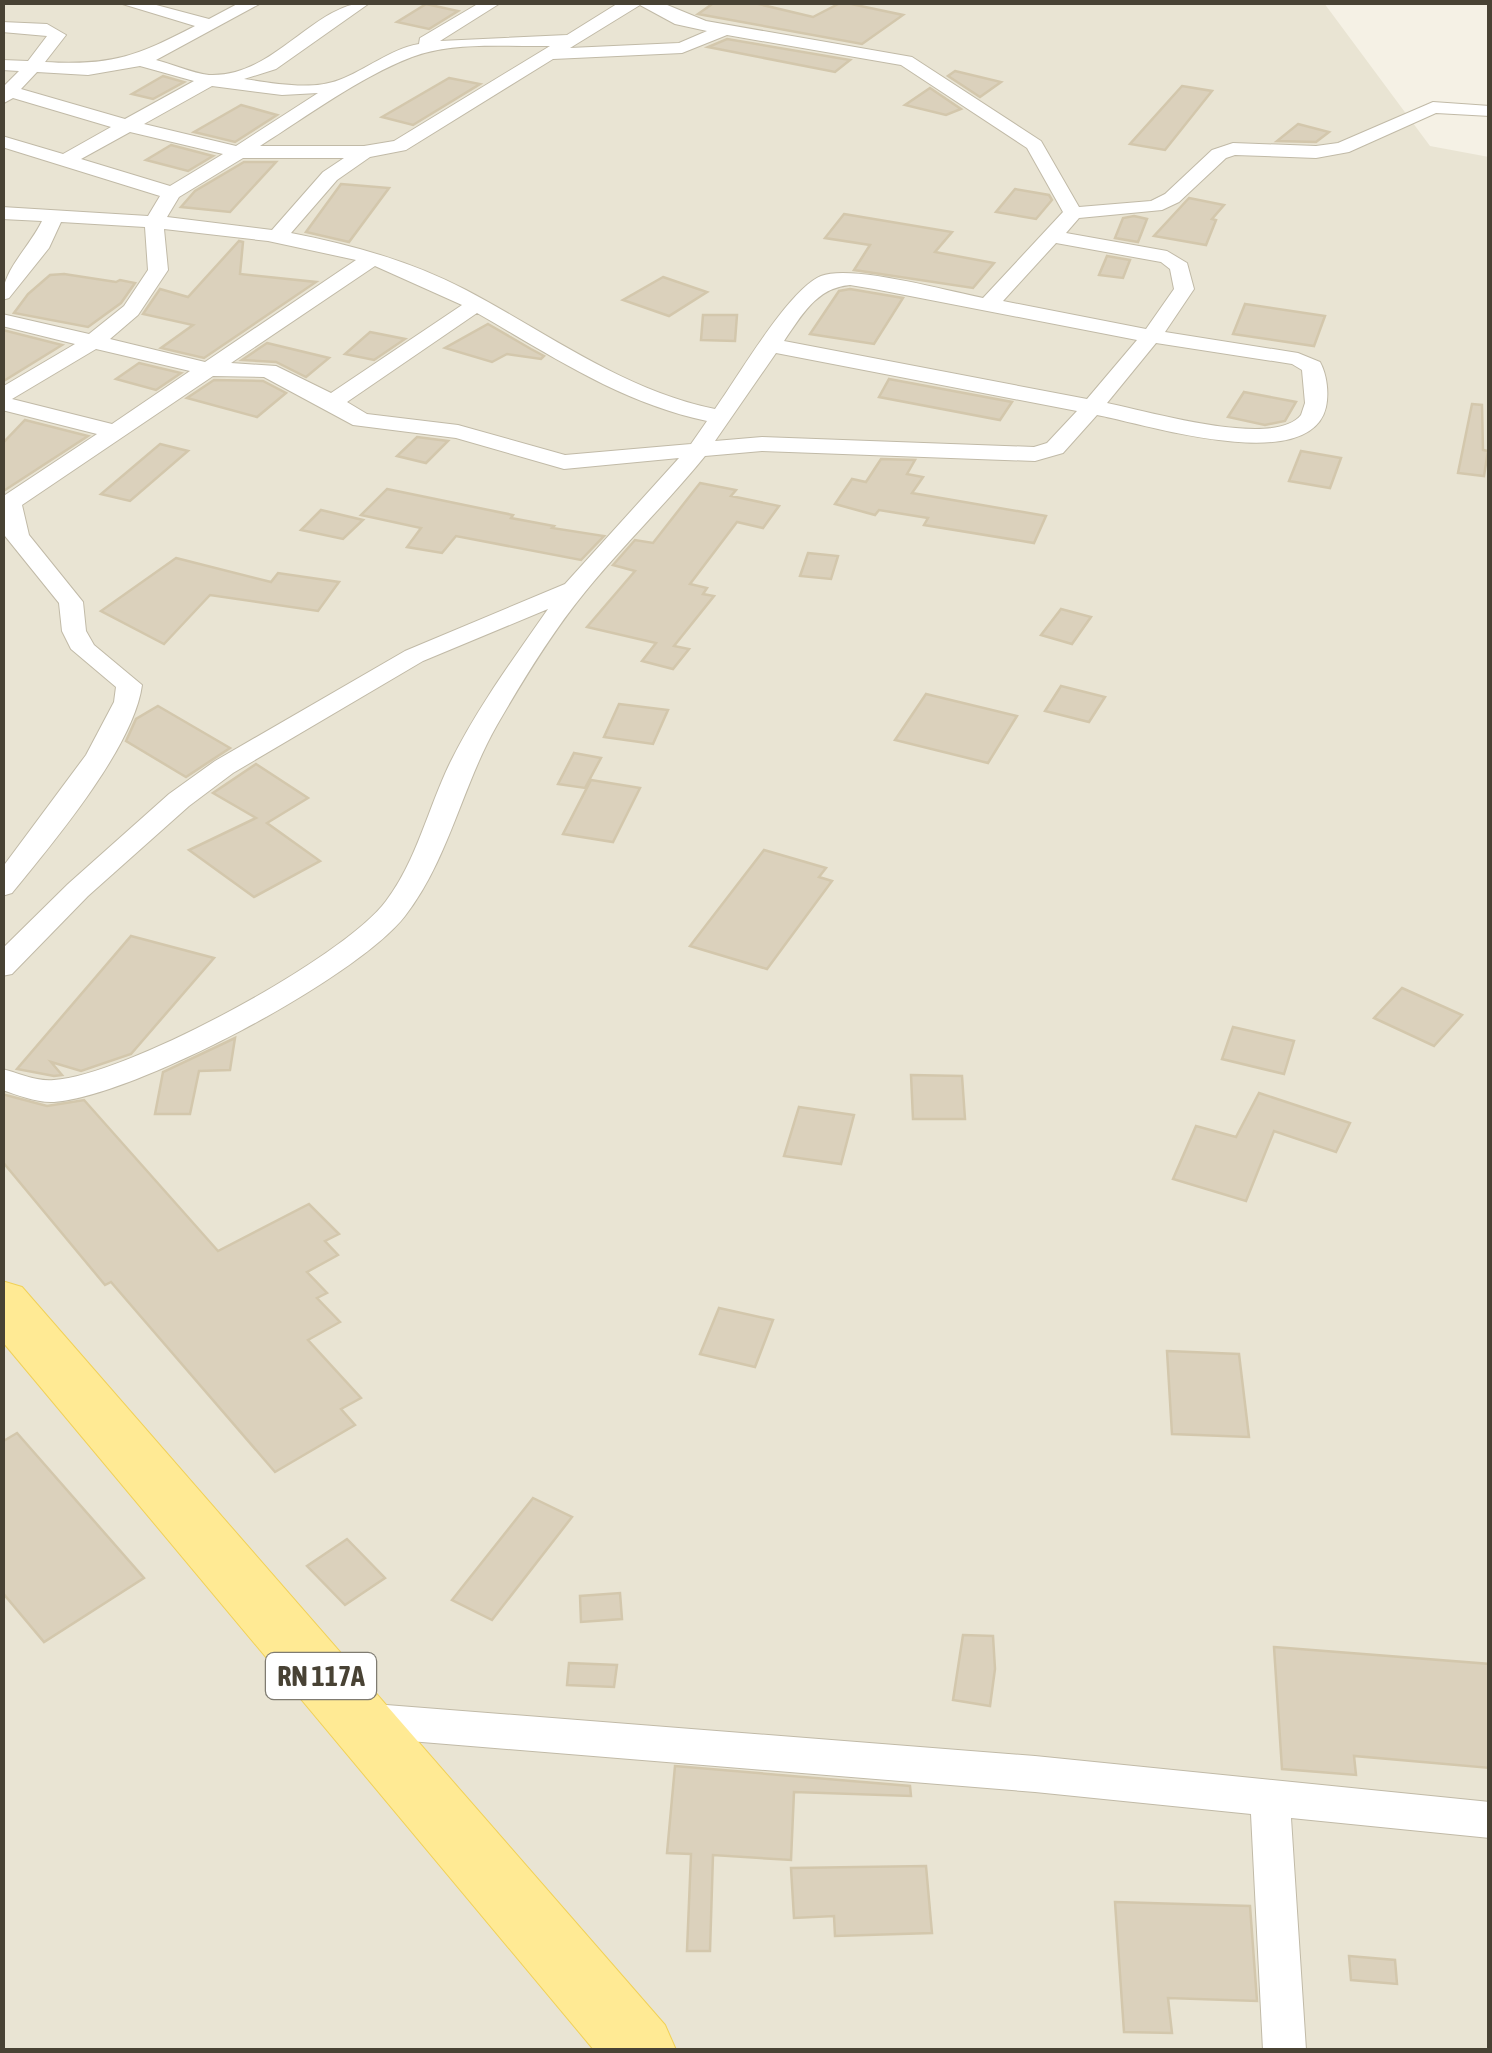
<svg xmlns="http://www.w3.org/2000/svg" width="1492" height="2053" viewBox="0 0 1492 2053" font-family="'Asap Condensed',sans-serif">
<rect width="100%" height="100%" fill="#f5f1e5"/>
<!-- residential -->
<path fill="#e9e4d3" d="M3 3H1324L1430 146 1489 157V2050H3Z"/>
<!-- building -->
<g fill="#dbd1bc" stroke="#d3c7ac" stroke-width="2.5">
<path d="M715 2H750L813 17 842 2 903 15 862 44 698 14Z"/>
<path d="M426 4 458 11 429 29 397 22Z"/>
<path d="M727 39 850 60 835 72 708 47Z"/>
<path d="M955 71 1001 82 980 97 948 76Z"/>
<path d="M163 76 184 82 153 99 132 94Z"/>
<path d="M449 78 480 84 413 125 382 117Z"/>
<path d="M1182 86 1212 91 1165 150 1130 144Z"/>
<path d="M930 88 961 109 946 115 905 105Z"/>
<path d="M241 105 277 115 235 142 194 132Z"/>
<path d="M1298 124 1329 132 1316 142 1277 141Z"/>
<path d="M171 145 213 156 188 171 146 160Z"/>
<path d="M244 162H276L230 212 181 207 195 191Z"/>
<path d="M341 184 389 188 349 242 306 232Z"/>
<path d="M1015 189 1049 195 1052 200 1036 219 996 212Z"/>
<path d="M1189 198 1224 205 1212 219 1216 220 1206 245 1154 236Z"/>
<path d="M844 214 952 232 935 252 994 263 973 288 854 270 870 245 825 238Z"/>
<path d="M1134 216 1147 219 1138 242 1115 238 1123 218Z"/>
<path d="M239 241 243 242 240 274 316 282 204 358 161 348 193 325 143 314 160 289 188 297Z"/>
<path d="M1107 256 1130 260 1123 278 1099 275Z"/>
<path d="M64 274 116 282 120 280 135 283 121 303 88 327 14 313 28 294 50 275Z"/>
<path d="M663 277 707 292 669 316 623 300Z"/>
<path d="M850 289 903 298 874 344 810 334 839 291Z"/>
<path d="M1245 304 1325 316 1314 346 1233 334Z"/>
<path d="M703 315H737L735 341 701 340Z"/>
<path d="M488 324 531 349 544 356 541 359 507 354 492 362 445 348Z"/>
<path d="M2 330H3L62 345 2 382Z"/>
<path d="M370 332 405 339 374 360 345 354Z"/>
<path d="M267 343 329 358 306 377 276 362 242 360Z"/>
<path d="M139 363 181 373 156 390 116 379Z"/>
<path d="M889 379 1012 402 1000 420 879 397Z"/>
<path d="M214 380 263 381 286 393 257 417 187 398Z"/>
<path d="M1244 392 1296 402 1285 421 1265 425 1228 417Z"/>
<path d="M1472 404 1482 405 1483 450 1488 451 1484 476 1458 473Z"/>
<path d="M25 420 88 436 2 492V444Z"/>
<path d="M417 437 448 441 426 463 397 456Z"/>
<path d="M160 444 188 451 130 501 101 494Z"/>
<path d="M1301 451 1341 458 1330 488 1289 481Z"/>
<path d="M881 459 915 460 907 474 923 477 912 493 1046 516 1034 543 924 525 928 518 879 510 875 515 835 504 852 479 866 482Z"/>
<path d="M700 483 736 490 731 496 779 506 763 528 737 522 690 584 707 588 703 594 714 596 674 646 689 649 673 669 642 661 656 643 587 627 635 571 613 565 635 540 653 543Z"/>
<path d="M387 489 513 515 511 518 554 526 552 528 604 536 581 560 456 536 442 553 407 547 421 528 361 515Z"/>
<path d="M321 510 363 520 343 539 301 530Z"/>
<path d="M808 553 838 556 831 579 800 576Z"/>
<path d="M176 558 271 582 278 573 339 582 318 611 210 595 164 644 101 611Z"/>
<path d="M1061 609 1091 617 1072 644 1041 635Z"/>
<path d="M1061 686 1105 697 1089 722 1045 711Z"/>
<path d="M926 694 1017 716 988 763 895 740Z"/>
<path d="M619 704 668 710 653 744 604 737Z"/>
<path d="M158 706 230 748 186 777 126 741 136 719Z"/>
<path d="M574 753 601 758 585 788 558 784Z"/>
<path d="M256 764 308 798 267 823 320 861 254 897 189 850 256 818 213 793Z"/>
<path d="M591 780 640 788 613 842 563 834Z"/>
<path d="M764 850 826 868 819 877 832 881 767 969 690 946Z"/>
<path d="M131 936 214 958 131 1054 81 1071 51 1062 62 1075 54 1076 17 1069Z"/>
<path d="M1402 988 1462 1015 1434 1046 1374 1018Z"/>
<path d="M1233 1027 1294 1041 1284 1074 1222 1059Z"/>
<path d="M235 1038 230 1070 199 1071 190 1114H155L163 1072Z"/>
<path d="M911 1075 962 1076 965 1119H913Z"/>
<path d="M1259 1093 1350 1123 1336 1152 1274 1131 1246 1201 1173 1179 1196 1126 1236 1137Z"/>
<path d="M2 1094 47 1106 84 1100 218 1251 309 1204 339 1234 325 1241 338 1255 307 1272 327 1293 317 1298 340 1322 308 1340 361 1398 341 1409 355 1425 275 1472 111 1282 105 1285 2 1161Z"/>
<path d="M799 1107 854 1115 841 1164 784 1156Z"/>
<path d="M719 1308 773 1320 755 1367 700 1354Z"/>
<path d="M1167 1351 1239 1354 1249 1437 1172 1434Z"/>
<path d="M17 1433 144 1578 44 1642 2 1592V1442Z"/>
<path d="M533 1498 572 1517 492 1620 452 1600Z"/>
<path d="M347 1539 385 1578 345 1605 307 1566Z"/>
<path d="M620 1593 622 1619 581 1622 580 1596Z"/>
<path d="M963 1635 993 1636 995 1669 990 1706 953 1700Z"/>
<path d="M1274 1647 1490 1664V1768L1354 1756 1356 1775 1282 1769Z"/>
<path d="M569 1663 617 1665 614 1687 567 1685Z"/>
<path d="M675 1766 910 1786 911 1796 794 1792 791 1860 713 1855 710 1951H687L691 1854 667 1853Z"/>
<path d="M926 1866 932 1933 835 1936 834 1916 794 1918 791 1868Z"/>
<path d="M1115 1902 1250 1906 1257 2001 1168 1998 1172 2033 1124 2032Z"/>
<path d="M1349 1956 1395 1960 1397 1984 1351 1980Z"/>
</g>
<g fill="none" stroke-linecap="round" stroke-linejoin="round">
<defs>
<g id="minor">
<path d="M116 2H145L209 19 241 2H263L156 60C172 64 192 73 209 75 275 78 313 2 371 2L276 69 244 79C272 83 311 91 339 80 366 70 390 49 419 44L420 38 481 2H502L440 41 567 35 620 2H660L706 21 912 57 1041 141 1079 207 1151 201 1165 194 1212 150 1233 143 1316 146 1338 143 1433 102 1490 106V116L1436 113 1349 152 1316 158 1235 155 1226 158 1179 202 1162 210 1079 218 1066 233 1167 251 1187 263 1194 289 1165 332 1298 353 1320 362C1327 375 1329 393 1326 407 1310 477 1145 424 1097 415L1063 453 1035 461 762 451 705 456C667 503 623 545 585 592 552 632 523 680 497 725 462 786 449 859 405 916 356 979 135 1096 54 1102 37 1103 18 1095 2 1090V1069C19 1073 37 1082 54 1080 127 1075 343 959 386 901 417 860 428 808 450 763 477 708 514 658 548 609L423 661 233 773 189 806 88 896 12 974 2 976V949L68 884 169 794 215 761 405 651 565 584 679 458 564 469 456 438 353 425 264 377 213 376 22 505 29 535 83 602 86 631 94 645 142 685C134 747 52 844 12 893L2 896V868L86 755 114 702 116 687 71 649 62 631 59 603 5 536 2 497 97 434 2 410V387L75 344 2 326V314L89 334 124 306 148 270 145 227 61 222 49 248 9 298 2 300C2 270 29 248 42 221L2 219V207L148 216 160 196 2 147V136L63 154 111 127 13 98 2 104V88L19 71 2 70V60L28 61 47 36 2 32V22L47 24 66 35 45 62C112 66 137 56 195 26ZM640 5 675 24 707 31 679 43 570 48ZM727 35 901 65 1027 148 1063 212 983 298C948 291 851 264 821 276 788 290 738 377 715 409 622 390 548 333 466 290 411 261 352 245 291 233L337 180 370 157 406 150 553 59 682 53ZM550 46 394 141 364 146H260C309 115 358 78 412 57 453 41 507 47 550 46ZM140 66 194 81 125 119 21 89 37 72 88 75ZM212 86 282 95 318 93 236 146 144 124ZM130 132 223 154 170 186 81 159ZM243 158H344L323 172 272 230 167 217 179 197ZM164 229 268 241 356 260 205 362 110 339 138 315 168 270ZM1056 243 1161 262 1170 269 1174 289 1146 329 1003 301ZM375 266 462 305 331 393 276 366 231 363ZM850 285 874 289 1137 340 1087 399 784 341C802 315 816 288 850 285ZM477 313C552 356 621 403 707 421L691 444 565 455 458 425 367 414 347 402ZM1156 343 1292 364 1302 370 1305 403 1301 415C1274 449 1148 411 1107 403ZM96 349 190 371 112 424 12 399ZM776 353 1077 411 1047 443 1034 447 762 437 715 441Z"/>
<path d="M361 1703 1035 1756 1490 1802V1838L1291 1818 1306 2050H1263L1251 1814 1035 1792 361 1737 347 1732 342 1720 347 1708Z"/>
</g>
<path id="primary" d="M2 1281 22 1287 665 2025 676 2050H594L2 1341Z"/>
</defs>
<!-- minor casing -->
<use href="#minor" stroke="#c1baa7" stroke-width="2"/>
<!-- primary casing -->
<use href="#primary" stroke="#f1d157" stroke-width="2"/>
<!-- minor -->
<use href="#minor" fill="#fff" fill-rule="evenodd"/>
<!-- primary -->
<use href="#primary" fill="#ffea94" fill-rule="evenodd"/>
</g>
<g text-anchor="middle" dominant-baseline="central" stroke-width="10" stroke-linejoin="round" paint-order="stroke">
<!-- shield labels -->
<rect fill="#fff" stroke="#7f7b71" stroke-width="2.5" x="266" y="1653" width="110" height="46" rx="8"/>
<g font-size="28" font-weight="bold" fill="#484234">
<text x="321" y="1676">RN 117A</text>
</g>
</g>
<!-- border -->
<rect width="1492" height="2053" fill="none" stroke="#484234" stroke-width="10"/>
</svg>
